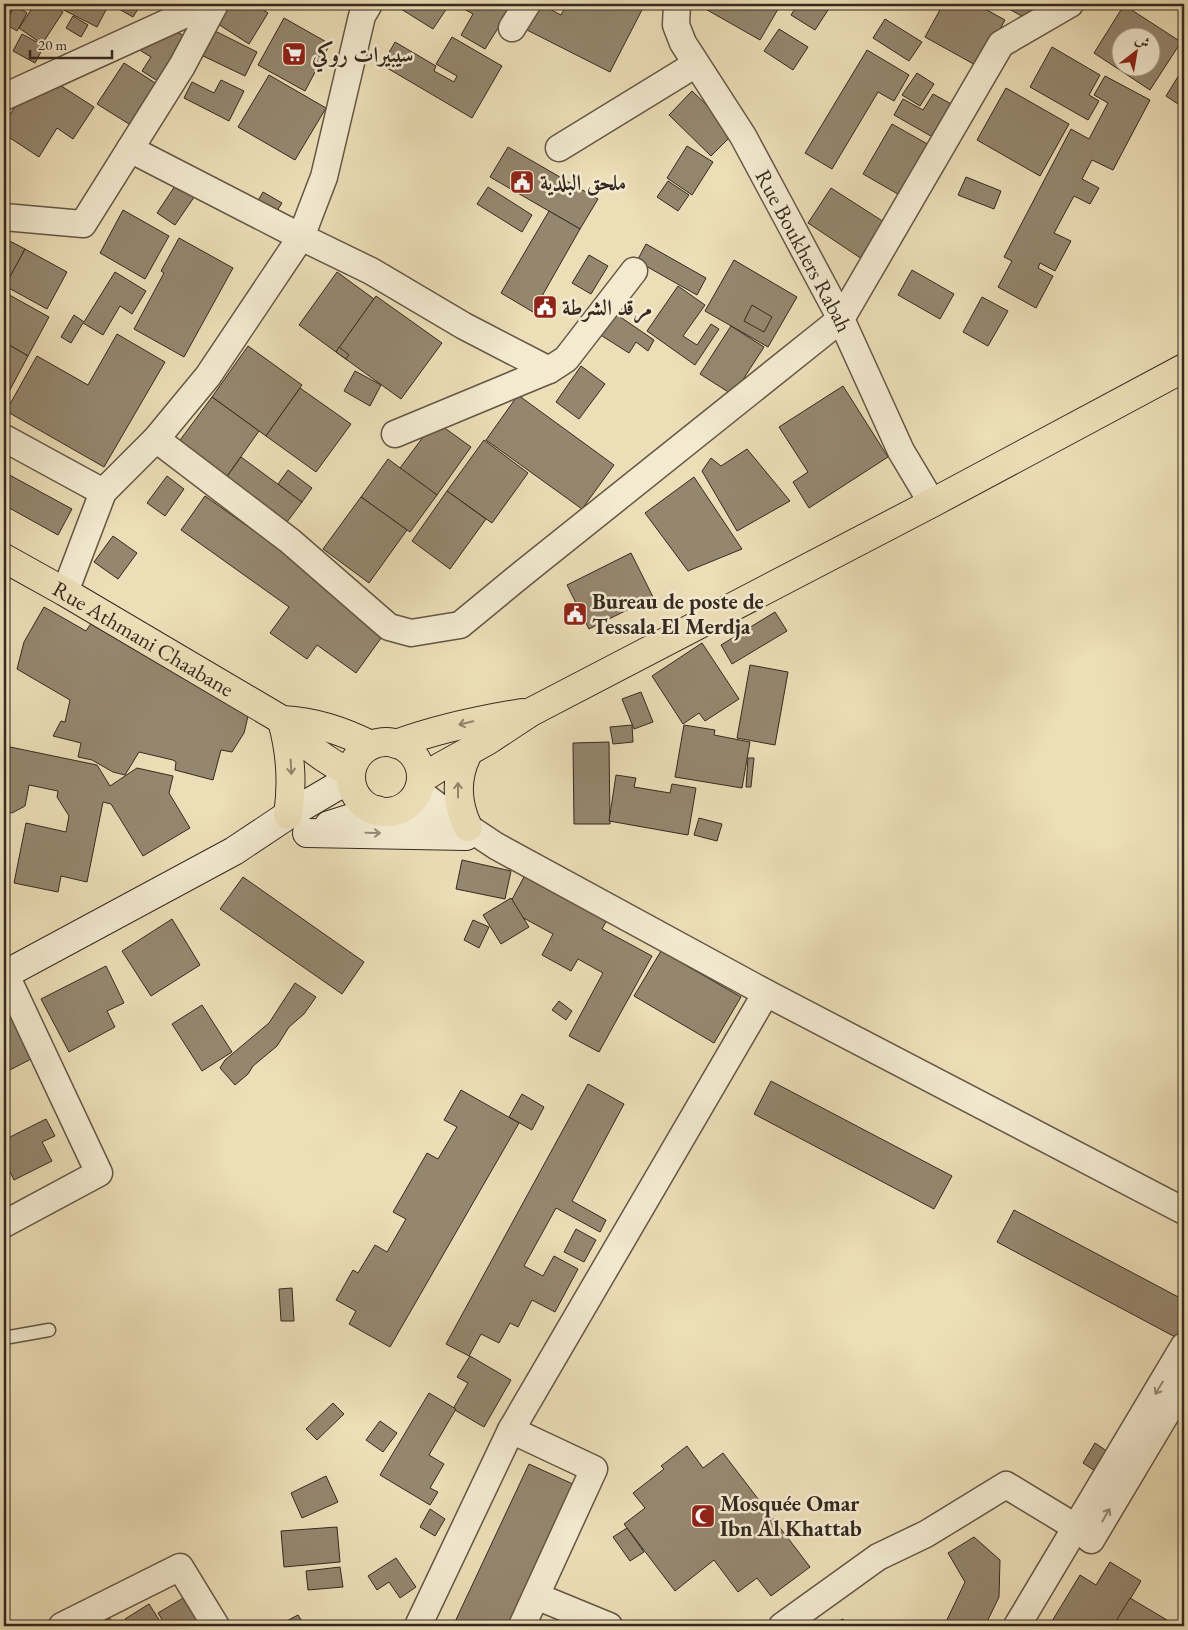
<svg xmlns="http://www.w3.org/2000/svg" width="1188" height="1630" viewBox="0 0 1188 1630" font-family="'EB Garamond',Amiri,serif">
<rect width="100%" height="100%" fill="#ecdeb7"/>
<filter id="stains"><feTurbulence type="fractalNoise" baseFrequency=".004" numOctaves="4"/><feColorMatrix values="0 0 0 0 .2 0 0 0 0 .09 0 0 0 0 .02 0 0 0 .5 -.17"/></filter>
<radialGradient id="worn" r=".72"><stop offset=".6" stop-color="#630" stop-opacity="0"/><stop offset="1" stop-color="#630" stop-opacity=".3"/></radialGradient>
<!-- building -->
<g fill="#95876f" stroke="#362921" fill-rule="evenodd">
<path d="M4 4H14L8 16 4 14Z"/>
<path d="M35 4H51L63 12 42 44 19 28Z"/>
<path d="M52 4H109L97 27Z"/>
<path d="M110 4H141L133 17Z"/>
<path d="M231 4H254L268 13 249 44 218 24Z"/>
<path d="M393 4H441L447 8 433 29Z"/>
<path d="M455 4H513L485 49 461 35 473 14Z"/>
<path d="M540 4 561 15 567 4H645L610 72 525 29Z"/>
<path d="M704 4H781L760 40 702 7Z"/>
<path d="M798 4H832L815 30 791 15Z"/>
<path d="M934 4H976L1005 20 979 67 925 37 941 8Z"/>
<path d="M1000 4H1038L1029 20Z"/>
<path d="M15 5 27 13 17 31 5 24Z"/>
<path d="M1124 5 1181 42 1150 90 1094 53ZM1120 38H1150V68H1120Z"/>
<path d="M73 16 88 25 81 37 66 28Z"/>
<path d="M152 16 187 38 159 82 142 71 151 57 133 46Z"/>
<path d="M284 18 330 44 305 91 258 65Z"/>
<path d="M885 19 922 42 909 61 873 38Z"/>
<path d="M779 29 808 47 793 70 764 51Z"/>
<path d="M213 30 257 52 245 76 201 55Z"/>
<path d="M22 34 44 46 35 63 13 51Z"/>
<path d="M452 37 502 66 472 118 382 65 395 42 436 66 434 71 454 82 457 76 436 64Z"/>
<path d="M1052 47 1100 75 1089 95 1099 101 1088 120 1030 87Z"/>
<path d="M867 50 909 75 894 101 878 92 832 169 805 153Z"/>
<path d="M124 63 163 88 137 129 97 104Z"/>
<path d="M1184 67V108L1166 96Z"/>
<path d="M38 71 94 107 73 139 57 128 39 157 4 134V124Z"/>
<path d="M917 73 934 84 920 106 902 95Z"/>
<path d="M269 75 326 108 295 160 238 127Z"/>
<path d="M1105 76 1150 100 1113 170 1092 160 1082 179 1099 188 1090 204 1074 196 1054 233 1071 241 1055 271 1040 263 1038 268 1053 276 1036 308 998 287 1012 261 1004 257 1071 129 1089 139 1108 103 1094 95Z"/>
<path d="M221 80 244 91 229 121 184 98 192 82 214 93Z"/>
<path d="M1006 88 1069 124 1040 176 977 140Z"/>
<path d="M692 91 735 132 711 156 669 115Z"/>
<path d="M933 94 955 106 936 139 894 115 903 99 923 110Z"/>
<path d="M892 124 931 146 903 197 863 174Z"/>
<path d="M687 146 713 162 692 195 667 178Z"/>
<path d="M508 147 598 199 580 229 490 177Z"/>
<path d="M181 177 199 190 175 225 157 213Z"/>
<path d="M966 177 1001 191 994 209 958 195Z"/>
<path d="M668 181 689 195 678 211 657 197Z"/>
<path d="M488 187 532 215 522 232 477 204Z"/>
<path d="M831 188 895 229 871 265 808 223Z"/>
<path d="M263 192 282 203 275 214 256 204Z"/>
<path d="M123 210 169 236 145 279 100 253Z"/>
<path d="M549 211 580 229 533 312 501 293Z"/>
<path d="M4 238 25 249 4 289Z"/>
<path d="M179 238 233 268 184 357 134 329 164 273 161 271Z"/>
<path d="M646 244 706 278 697 295 637 261Z"/>
<path d="M25 249 67 272 47 309 5 286Z"/>
<path d="M589 255 608 266 591 294 572 283Z"/>
<path d="M734 260 797 297 768 347 705 311Z"/>
<path d="M912 270 954 294 940 319 898 295Z"/>
<path d="M115 272 146 291 132 314 120 306 103 335 83 323 71 343 61 337 74 315 84 322Z"/>
<path d="M337 272 374 299 336 352 299 325Z"/>
<path d="M678 286 705 305 683 336 697 345 711 324 719 329 695 365 647 331Z"/>
<path d="M4 292 49 317 28 356 4 342Z"/>
<path d="M376 296 442 343 401 399 336 352Z"/>
<path d="M982 297 1008 311 988 346 963 332Z"/>
<path d="M752 305 772 317 764 332 744 321Z"/>
<path d="M613 312 654 340 648 351 636 342 629 353 599 334Z"/>
<path d="M731 326 764 347 733 395 700 374Z"/>
<path d="M117 334 165 362 104 467 6 411 37 356 88 385Z"/>
<path d="M4 342 28 356 4 401Z"/>
<path d="M248 346 302 385 266 436 212 397Z"/>
<path d="M339 347 349 355 346 359 336 352Z"/>
<path d="M581 366 605 384 579 419 556 402Z"/>
<path d="M355 371 381 385 370 406 344 391Z"/>
<path d="M843 386 888 457 809 508 793 482 808 472 779 427Z"/>
<path d="M300 388 351 424 316 472 266 436Z"/>
<path d="M518 395 614 465 582 509 486 440Z"/>
<path d="M212 397 259 431 223 482 175 447Z"/>
<path d="M435 421 471 447 437 495 400 468Z"/>
<path d="M484 440 528 473 492 523 447 491Z"/>
<path d="M747 449 790 501 737 531 702 471 711 458 721 466Z"/>
<path d="M241 457 302 502 284 526 223 482Z"/>
<path d="M388 459 437 495 410 532 361 497Z"/>
<path d="M288 470 312 488 302 502 278 484Z"/>
<path d="M4 472 72 509 58 535 4 505Z"/>
<path d="M167 476 184 489 165 516 147 503Z"/>
<path d="M694 477 742 549 688 571 645 513Z"/>
<path d="M447 491 486 519 450 569 412 541Z"/>
<path d="M205 496 389 627 356 673 317 645 307 659 270 633 289 607 181 530Z"/>
<path d="M361 497 407 530 369 583 323 549Z"/>
<path d="M113 536 137 553 118 579 94 562Z"/>
<path d="M631 553 653 597 589 629 567 585Z"/>
<path d="M44 607 86 631 92 622 249 712 244 733 232 752 221 750 213 780 175 770 176 762 173 760 139 752 125 775 113 772 92 760 78 757 81 743 53 736 61 721 65 722 70 700 17 669 24 642Z"/>
<path d="M775 612 787 631 732 664 721 645Z"/>
<path d="M702 643 739 699 705 721 699 713 683 724 652 676Z"/>
<path d="M750 665 788 672 775 745 737 738Z"/>
<path d="M641 692 653 722 634 729 622 699Z"/>
<path d="M632 725 633 742 613 744 610 727Z"/>
<path d="M684 725 715 730 714 735 750 742 742 788 675 777Z"/>
<path d="M609 742 610 824H574L573 743Z"/>
<path d="M10 747 97 765 110 786 137 768 173 776 169 793 190 828 143 856 111 804 103 802 87 882 61 876 58 892 14 883 26 823 66 832 69 816 57 797 58 791 29 785 25 806 12 813 4 811V776Z"/>
<path d="M748 758H754L751 787H746Z"/>
<path d="M616 775 636 778 634 787 670 793 672 784 696 788 688 835 609 821Z"/>
<path d="M699 818 722 824 717 841 694 835Z"/>
<path d="M462 860 511 871 505 899 456 889Z"/>
<path d="M525 875 607 920 602 929 652 956 599 1052 569 1036 603 973 578 959 571 971 542 955 553 934 507 909Z"/>
<path d="M243 877 364 962 342 994 220 909Z"/>
<path d="M511 898 529 927 501 944 483 915Z"/>
<path d="M172 919 200 965 151 996 122 951Z"/>
<path d="M473 920 489 927 479 948 464 940Z"/>
<path d="M661 951 741 997 714 1043 634 996Z"/>
<path d="M106 966 124 1003 107 1011 115 1027 69 1052 41 999Z"/>
<path d="M295 983 316 997 304 1014 289 1027 277 1046 253 1066 248 1074 235 1085 220 1068 225 1060 269 1023Z"/>
<path d="M559 1001 572 1011 566 1020 552 1010Z"/>
<path d="M202 1005 232 1052 202 1071 172 1024Z"/>
<path d="M15 1013 37 1056 4 1073V1019Z"/>
<path d="M771 1081 952 1176 934 1209 754 1114Z"/>
<path d="M588 1084 624 1104 572 1201 606 1220 600 1232 556 1208 524 1266 543 1276 554 1256 578 1269 555 1312 532 1300 518 1327 510 1323 499 1343 481 1334 469 1356 446 1344Z"/>
<path d="M461 1090 519 1123 390 1347 349 1324 356 1311 336 1300 353 1270 358 1273 375 1245 387 1252 406 1219 393 1212 427 1153 438 1159 457 1127 444 1120Z"/>
<path d="M522 1094 544 1107 532 1130 509 1117Z"/>
<path d="M46 1119 55 1136 42 1142 52 1161 14 1180 4 1160V1140Z"/>
<path d="M1014 1210 1184 1300V1324L1177 1338 997 1242Z"/>
<path d="M576 1229 596 1240 584 1262 564 1252Z"/>
<path d="M292 1288 294 1321H281L279 1289Z"/>
<path d="M470 1356 511 1380 484 1427 453 1409 468 1383 457 1377Z"/>
<path d="M429 1393 456 1409 429 1455 444 1464 430 1488 438 1492 430 1505 380 1475Z"/>
<path d="M333 1403 344 1414 317 1440 306 1429Z"/>
<path d="M380 1421 397 1433 383 1452 366 1440Z"/>
<path d="M1095 1443 1111 1454 1098 1473 1083 1463Z"/>
<path d="M687 1446 703 1468 723 1453 810 1567 771 1596 757 1578 738 1592 714 1560 675 1591 624 1524 645 1508 633 1493 664 1469 661 1466Z"/>
<path d="M529 1464 575 1485 509 1626H453Z"/>
<path d="M326 1476 338 1502 302 1518 291 1493Z"/>
<path d="M430 1509 445 1519 435 1536 420 1527Z"/>
<path d="M337 1527 340 1562 284 1567 281 1531Z"/>
<path d="M627 1528 644 1552 630 1561 613 1537Z"/>
<path d="M974 1537 1000 1560 999 1597 985 1626H944L965 1582 948 1553Z"/>
<path d="M396 1558 416 1587 400 1598 389 1582 377 1590 368 1576Z"/>
<path d="M1110 1562 1141 1581 1114 1626H1049L1080 1575 1096 1585Z"/>
<path d="M340 1567 343 1587 308 1590 306 1571Z"/>
<path d="M195 1591 215 1626H166L158 1613Z"/>
<path d="M1130 1598 1177 1626H1113Z"/>
<path d="M149 1604 163 1626H130L125 1619Z"/>
<path d="M102 1607 115 1626H73Z"/>
<path d="M298 1615 305 1626H277Z"/>
<path d="M843 1619 849 1626H830Z"/>
</g>
<g fill="none" stroke-linecap="round" stroke-linejoin="round">
<defs>
<path id="lane" d="M4 1338 49 1330"/>
<g id="street">
<path id="s1" d="M677 4 676 25 683 43 743 136 787 218 841 319 901 451 932 503"/>
<path d="M512 28 527 4"/>
<path d="M4 97 208 4"/>
<path d="M559 148 696 64"/>
<path d="M130 149 301 237 371 271 464 326 549 370"/>
<path d="M4 217 83 224 182 66 215 4"/>
<path d="M395 434 549 370 566 359 634 271"/>
<path d="M4 438 103 492"/>
<path d="M156 439 290 541 389 627 411 633 460 625 522 574 841 319 1001 44 1070 4"/>
<path d="M65 592 103 492 156 439 208 376 301 237 324 177 362 16 369 4"/>
<path d="M418 791 451 816 496 846 766 993 1184 1211"/>
<path d="M392 811 455 833"/>
<path d="M4 971 99 1173 4 1224"/>
<path d="M511 1430 594 1469 522 1626"/>
<path d="M536 1596 609 1626"/>
<path d="M62 1626 180 1567 216 1626"/>
<path d="M418 1626 511 1430 766 993"/>
<path d="M782 1626 878 1557 926 1534 1006 1485 1077 1528 1091 1540 1184 1384"/>
<path d="M1017 1626 1184 1346"/>
</g>
<g id="secondary">
<path d="M329 825 377 810"/>
<path d="M307 833 466 836"/>
<path d="M4 975 234 851 288 815 351 778"/>
</g>
<g id="primary">
<path id="s2" d="M4 558 65 592 282 720C302 743 323 760 351 773"/>
<path d="M282 720C316 722 340 730 371 745"/>
<path d="M282 721C291 753 293 782 288 815"/>
<circle cx="386" cy="777" r="35"/>
<path d="M396 744C437 729 479 720 522 713"/>
<path d="M421 779 442 766 487 741 531 712 932 503 1184 368"/>
<path d="M468 827C456 802 455 778 468 753"/>
</g>
</defs>
<!-- lane casing -->
<use href="#lane" stroke="#645646" stroke-width="15"/>
<!-- street casing -->
<use href="#street" stroke="#645646" stroke-width="29"/>
<!-- secondary casing -->
<use href="#secondary" stroke="#362921" stroke-width="30"/>
<!-- primary casing -->
<use href="#primary" stroke="#362921" stroke-width="30"/>
<!-- lane -->
<use href="#lane" stroke="#f3ead0" stroke-width="12"/>
<!-- street -->
<use href="#street" stroke="#f3ead0" stroke-width="26"/>
<!-- secondary -->
<use href="#secondary" stroke="#f3ead0" stroke-width="28"/>
<!-- primary -->
<use href="#primary" stroke="#ecdeb7" stroke-width="28"/>
</g>
<!-- one-way arrows -->
<defs><path id="oneway-shaft" d="M-6 0H5M1.5-3L5.5 0L1.5 3" fill="none" stroke-width="1.6" stroke-linecap="round" stroke-linejoin="round" transform="scale(1.25)"/></defs>
<g stroke="#91846c">
<use href="#oneway-shaft" transform="translate(466 723) rotate(167)"/>
<use href="#oneway-shaft" transform="translate(291 767) rotate(87)"/>
<use href="#oneway-shaft" transform="translate(458 790) rotate(-90)"/>
</g>
<g stroke="#948a78">
<use href="#oneway-shaft" transform="translate(373 833) rotate(1)"/>
<use href="#oneway-shaft" transform="translate(1159 1388) rotate(121)"/>
<use href="#oneway-shaft" transform="translate(1106 1515) rotate(-60)"/>
</g>
<!-- icons -->
<defs>
<symbol id="supermarket-square" viewBox="-11 -11 22 22"><rect x="-9" y="-9" width="18" height="18" rx="4" fill="#8f2418" stroke="#f3ead0"/><path d="M-6-5.5h2.5l.6 2H6L4.5 2H-2.5L-4.4-4H-6ZM-1.5 3.2a1.3 1.3 0 1 0 .1 0ZM3 3.2a1.3 1.3 0 1 0 .1 0Z" fill="#fff"/></symbol>
<symbol id="civic-square" viewBox="-11 -11 22 22"><rect x="-9" y="-9" width="18" height="18" rx="4" fill="#8f2418" stroke="#f3ead0"/><path d="M-.6-6.5H3V-4.5H.6V-3L4-1V1h2V6H-6V1h2V-1L-.6-3ZM-1.2 2.5V6h2.4V2.5Z" fill="#fff"/></symbol>
<symbol id="mosque-square" viewBox="-11 -11 22 22"><rect x="-9" y="-9" width="18" height="18" rx="4" fill="#8f2418" stroke="#f3ead0"/><path d="M3.5-4.9A6 6 0 1 0 3.5 4.9A5 5 0 1 1 3.5-4.9Z" fill="#fff"/></symbol>
</defs>
<g fill-rule="evenodd">
<use href="#supermarket-square" x="280" y="40" width="28" height="28"/>
<use href="#civic-square" x="508" y="168" width="28" height="28"/>
<use href="#civic-square" x="531" y="293" width="28" height="28"/>
<use href="#civic-square" x="561" y="600" width="28" height="28"/>
<use href="#mosque-square" x="689" y="1502" width="28" height="28"/>
</g>
<g text-anchor="middle" dominant-baseline="central" stroke-width="5" stroke-linejoin="round" paint-order="stroke">
<!-- poi labels -->
<g font-size="22" font-weight="bold" fill="#362921" stroke="#f3ead0" text-anchor="start">
<text x="312" y="54">سيبيرات روكي</text>
<text x="540" y="182">ملحق البلدية</text>
<text x="562" y="307">مرقد الشرطة</text>
<text x="592" y="601">Bureau de poste de<tspan x="592" dy="25">Tessala El Merdja</tspan></text>
<text x="720" y="1503">Mosquée Omar<tspan x="720" dy="25">Ibn Al Khattab</tspan></text>
</g>
<!-- street labels -->
<g font-size="22" fill="#362921" stroke="#f3ead0">
<text stroke="none"><textPath href="#s1" startOffset="281">Rue Boukhers Rabah</textPath></text>
<text stroke="none"><textPath href="#s2" startOffset="161">Rue Athmani Chaabane</textPath></text>
</g>
</g>
<!-- margin -->
<rect width="1188" height="1630" fill="none" stroke="#ecdeb7" stroke-width="20"/>
<rect x="5" y="5" width="1178" height="1620" fill="none" stroke="#362921" stroke-width="2.5"/>
<rect x="10" y="10" width="1168" height="1610" fill="none" stroke="#362921"/>
<!-- north arrow -->
<g transform="translate(1136 52) rotate(31)"><circle r="24" fill="#f3ead0" stroke="#a79d8a"/>
<path d="M0-4L9 19L0 12L-9 19Z" fill="#8f2418"/>
<text y="-8" font-size="14" font-weight="bold" text-anchor="middle" fill="#362921">ش</text>
</g>
<!-- scale -->
<path d="M30 50v8h82v-8" fill="none" stroke="#362921" stroke-width="2.5"/>
<text x="38" y="50" font-size="15" fill="#362921" stroke="#f3ead0" stroke-width="4" paint-order="stroke">20 m</text>
<rect width="100%" height="100%" filter="url(#stains)"/>
<rect width="100%" height="100%" fill="url(#worn)"/>
</svg>
